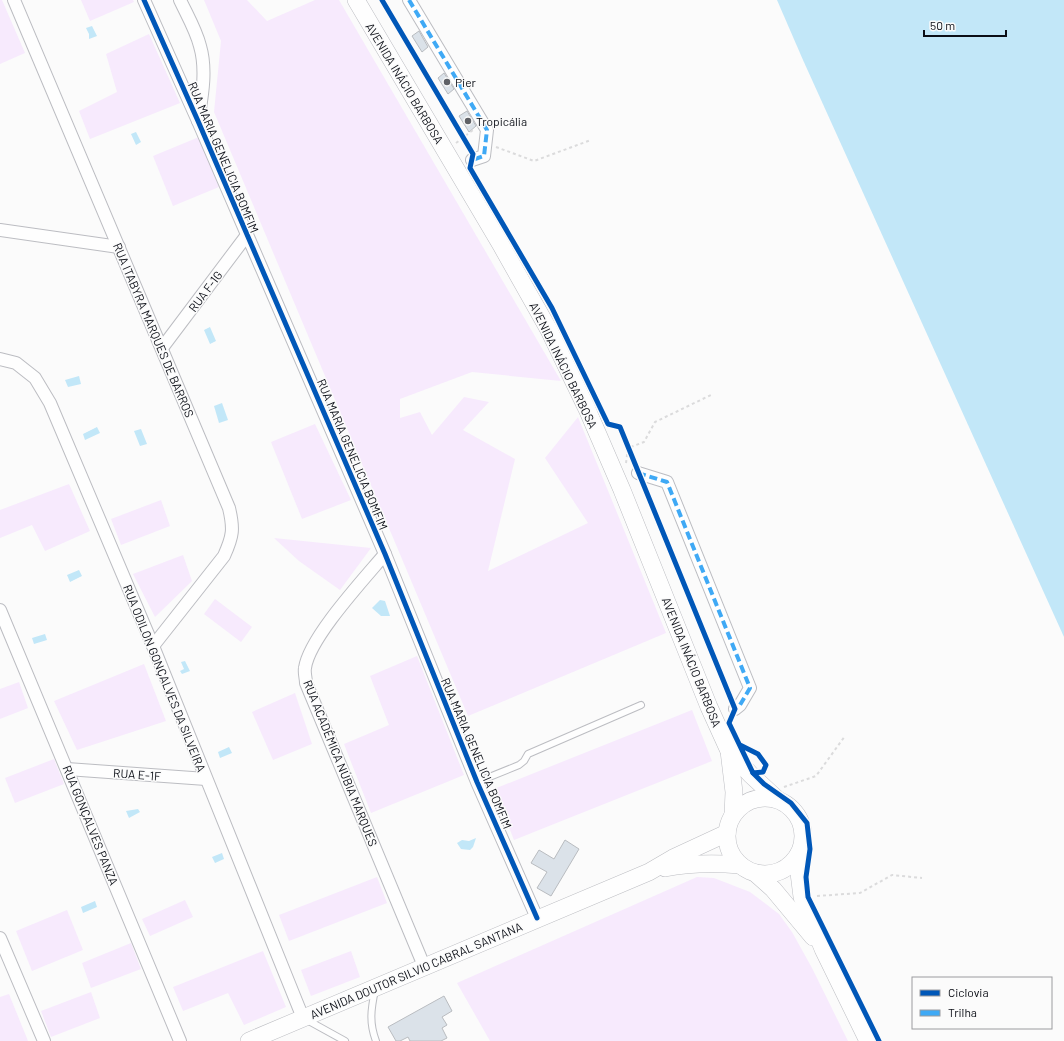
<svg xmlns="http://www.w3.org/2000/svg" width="1064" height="1041" viewBox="0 0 1064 1041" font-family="Barlow,sans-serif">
<rect width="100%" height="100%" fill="#fbfbfb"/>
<!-- green -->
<g fill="#f7eafd">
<path d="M0 0H2L25 53 0 64Z"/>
<path d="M81 0H133L134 2 90 21Z"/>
<path d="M204 0H247L267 21 315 0H339L561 381 472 372 400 399V418L420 412 432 435 464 397 489 402 463 430 515 459 488 571 588 523 545 458 578 417 666 633 468 716 214 112 221 41Z"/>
<path d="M149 34 180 103 90 139 79 111 117 92 106 54Z"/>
<path d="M199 137 219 187 173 206 153 156Z"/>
<path d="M315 424 351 500 302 519 271 442Z"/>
<path d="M69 484 90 531 45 551 32 525 0 538V510Z"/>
<path d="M161 500 170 526 121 545 111 519Z"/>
<path d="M274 538 371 548 340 590 299 561Z"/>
<path d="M183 555 192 581 155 617 133 574Z"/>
<path d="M215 599 252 627 241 642 204 614Z"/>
<path d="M417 656 464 775 371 813 344 744 389 725 370 676Z"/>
<path d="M144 664 166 721 77 750 54 701Z"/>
<path d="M19 682 28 708 0 719V689Z"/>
<path d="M295 693 312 744 273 760 252 712Z"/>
<path d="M692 710 712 761 514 840 494 789Z"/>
<path d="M54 759 64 784 15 803 5 778Z"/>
<path d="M377 877 387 903 289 941 279 915Z"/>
<path d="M697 877 714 878 750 892 779 914 792 932 812 968 848 1041H490L457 983Z"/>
<path d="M185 900 193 917 150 936 142 919Z"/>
<path d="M67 910 83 950 32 971 16 931Z"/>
<path d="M131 943 141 969 91 988 82 963Z"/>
<path d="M263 951 286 1007 244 1025 228 993 183 1011 173 987Z"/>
<path d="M351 951 360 977 311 996 301 970Z"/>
<path d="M91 992 100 1018 51 1037 41 1011Z"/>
<path d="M9 994 28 1041H0V997Z"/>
</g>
<!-- water -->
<g fill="#c2e7f8">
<path d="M777 0H1064V637L803 60Z"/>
<path d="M92 26 97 36 89 39V34L86 28Z"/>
<path d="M136 132 141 142 136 145 131 134Z"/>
<path d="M210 327 216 341 210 344 204 330Z"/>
<path d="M79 376 81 384 68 387 65 380Z"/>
<path d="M222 403 228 420 219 423 214 406Z"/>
<path d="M97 427 100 433 85 440 83 434Z"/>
<path d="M141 429 147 444 140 446 134 431Z"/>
<path d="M79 570 82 576 70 582 67 575Z"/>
<path d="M380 600 385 601 390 616H381L372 608Z"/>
<path d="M45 634 47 640 34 644 32 638Z"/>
<path d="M185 661 190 671 182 674 180 671 184 669 181 662Z"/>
<path d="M229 747 232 753 220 758 218 752Z"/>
<path d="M138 809 140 812 129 818 126 811Z"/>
<path d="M476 838 473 847 470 850 461 849 457 843 462 840 469 841Z"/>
<path d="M222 853 224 859 215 863 212 857Z"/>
<path d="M95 901 97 907 83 913 81 907Z"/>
</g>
<!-- building -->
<g fill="#dbe2e9" stroke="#b9bcc0">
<path d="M419 31 428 47 422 52 412 36Z"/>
<path d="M444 73 454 89 448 94 438 78Z"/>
<path d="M467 111 476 126 469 132 459 116Z"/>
<path d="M565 840 579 849 551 896 537 888 547 872 531 863 539 850 554 859Z"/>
<path d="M444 996 452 1011 442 1017 447 1025 442 1028 447 1038 441 1041H410L408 1037 400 1041H396L388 1027Z"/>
</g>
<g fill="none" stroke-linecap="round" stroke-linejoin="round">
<defs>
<g id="lane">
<path d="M477 782 519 765 524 761 528 754 641 705"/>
<path d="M375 990C371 1009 369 1023 376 1041"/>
<path d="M307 1020 345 1041"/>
</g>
<g id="street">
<path d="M14 0 229 508C234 529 233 536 224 556L153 646"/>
<path d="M144 0 198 121 385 554 477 782 537 918"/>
<path d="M180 0C187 15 196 30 200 46 207 70 202 96 198 121"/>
<path d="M409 0 487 130 484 156 472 160"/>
<path d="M0 230 119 247"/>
<path d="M162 348 247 235"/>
<path d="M0 359 16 363 35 378 50 403 153 646 303 1018"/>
<path d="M638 473 667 482 750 688 740 705 735 709"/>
<path d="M385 554C364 579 309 638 305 668 304 673 306 678 306 683L424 966"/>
<path d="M0 610 180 1041"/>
<path d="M67 769 206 779"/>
<path d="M0 938 44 1041"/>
</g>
<g id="secondary">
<path d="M356 0 501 245 549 330 587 409 622 490 709 707 729 751 734 792 733 815"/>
<path d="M729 751 751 775 777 799"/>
<circle cx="765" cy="836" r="38"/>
<path d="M797 857 802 897 823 949 868 1041"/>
<path d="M665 868C690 863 714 863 740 865"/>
<path d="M755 873 773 889 813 937"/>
<path d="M249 1041 649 872 673 858 727 833"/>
</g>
</defs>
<!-- lane casing -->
<use href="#lane" stroke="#bcbdc2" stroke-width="8"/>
<!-- street casing -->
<use href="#street" stroke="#bcbdc2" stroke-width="14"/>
<!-- secondary casing -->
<use href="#secondary" stroke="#bcbdc2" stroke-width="18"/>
<!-- path -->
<g stroke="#dbdbdc" stroke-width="2" stroke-dasharray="3 3" stroke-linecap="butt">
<path d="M456 143 473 130"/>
<path d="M496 147 534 161 591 140"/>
<path d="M626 463 628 448 644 442 655 422 711 395"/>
<path d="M784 787 816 776 845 736"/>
<path d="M817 896 860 893 892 875 922 878"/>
</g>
<!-- lane -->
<use href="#lane" stroke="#fefefe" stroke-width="6"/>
<!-- street -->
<use href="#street" stroke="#fefefe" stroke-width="12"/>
<!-- secondary -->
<use href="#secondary" stroke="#fefefe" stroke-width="17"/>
<!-- quiet -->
<g stroke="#3fa9f5" stroke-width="4" stroke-dasharray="8 4" stroke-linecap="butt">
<path d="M409 0 487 130 484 156 472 160"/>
<path d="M638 473 667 482 750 688 740 705 735 709"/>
</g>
<defs>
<g id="cycleway">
<path d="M144 0 198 121 385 554 477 782 537 918"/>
<path d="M382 0 473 154 470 168 552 308 608 424 620 427 735 709 729 723 753 773 763 772 766 765 758 754 740 745"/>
<path d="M753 773 764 784 791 803 807 823 810 849 806 877 808 897 879 1041"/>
</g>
</defs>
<!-- cycleway casing -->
<use href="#cycleway" stroke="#fbfbfb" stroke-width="8"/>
<!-- cycleway -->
<use href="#cycleway" stroke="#0057b8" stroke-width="5"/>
</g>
<!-- markers -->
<g fill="#5f6166" stroke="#fbfbfb" stroke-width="1.5">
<circle cx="447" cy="82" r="4"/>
<circle cx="468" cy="121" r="4"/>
</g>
<g text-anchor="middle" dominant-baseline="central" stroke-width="3" stroke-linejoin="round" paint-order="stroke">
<!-- poi labels -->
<g font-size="12" fill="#0b0e16" stroke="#fbfbfb" text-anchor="start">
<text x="455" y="82">Pier</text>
<text x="476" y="121">Tropicália</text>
</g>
<!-- street labels -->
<g font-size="12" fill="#0b0e16" stroke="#fbfbfb">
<text transform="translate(405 83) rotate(59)">AVENIDA INÁCIO BARBOSA</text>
<text transform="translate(224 157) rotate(67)">RUA MARIA GENELICIA BOMFIM</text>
<text transform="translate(205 291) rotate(-53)">RUA F-1G</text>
<text transform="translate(154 330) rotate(67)">RUA ITABYRA MARQUES DE BARROS</text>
<text transform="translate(564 365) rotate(64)">AVENIDA INÁCIO BARBOSA</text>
<text transform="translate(353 454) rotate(67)">RUA MARIA GENELICIA BOMFIM</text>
<text transform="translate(692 662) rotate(68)">AVENIDA INÁCIO BARBOSA</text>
<text transform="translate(165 678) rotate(68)">RUA ODILON GONÇALVES DA SILVEIRA</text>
<text transform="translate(477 753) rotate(67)">RUA MARIA GENELICIA BOMFIM</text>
<text transform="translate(341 763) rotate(68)">RUA ACADÊMICA NÚBIA MARQUES</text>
<text transform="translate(137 774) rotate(4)">RUA E-1F</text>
<text transform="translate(91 825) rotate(68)">RUA GONÇALVES PANZA</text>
<text transform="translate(416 970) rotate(-23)">AVENIDA DOUTOR SILVIO CABRAL SANTANA</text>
</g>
</g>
<!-- legend -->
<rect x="912" y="977" width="140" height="52" fill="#fbfbfb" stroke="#9b9c9f"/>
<rect x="920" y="990" width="20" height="6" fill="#0057b8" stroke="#9b9c9f"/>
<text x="948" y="997" font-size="12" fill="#0b0e16">Ciclovia</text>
<rect x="920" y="1010" width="20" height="6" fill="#3fa9f5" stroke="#9b9c9f"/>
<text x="948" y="1017" font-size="12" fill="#0b0e16">Trilha</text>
<!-- scale -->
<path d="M924 30v6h82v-6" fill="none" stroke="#0b0e16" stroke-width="2"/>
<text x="930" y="30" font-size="12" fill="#0b0e16" stroke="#fbfbfb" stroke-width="3" paint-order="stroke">50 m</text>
</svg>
